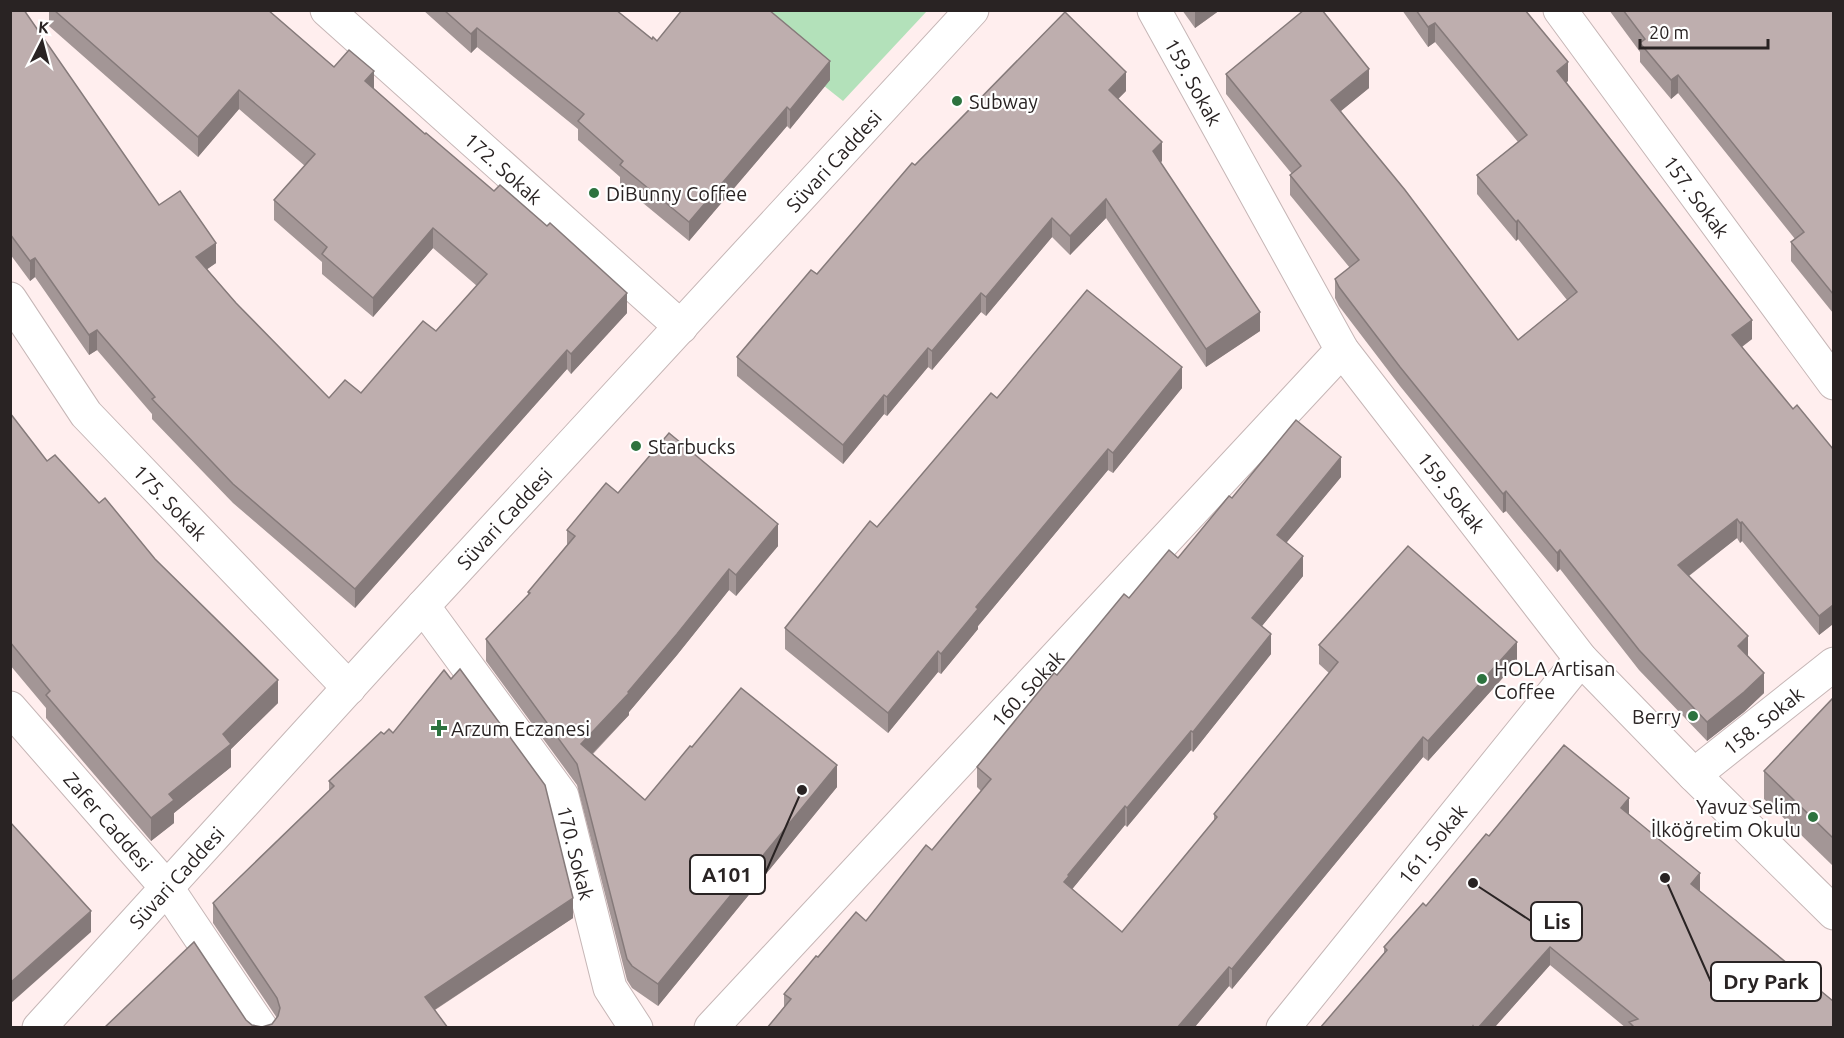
<svg xmlns="http://www.w3.org/2000/svg" width="1844" height="1038" viewBox="0 0 1844 1038" font-family="Ubuntu,sans-serif">
<rect width="100%" height="100%" fill="#fee"/>
<!-- green -->
<path fill="#b3e1ba" d="M730 11H927L843 101Z"/>
<g fill="none" stroke-linecap="round" stroke-linejoin="round">
<defs>
<g id="street">
<path id="s1" d="M327 10 681 327"/>
<path id="s2" d="M1154 10 1342 350 1581 659 1694 775 1834 913"/>
<path id="s3" d="M1560 10 1834 383"/>
<path id="s4" d="M10 299 86 414 349 688"/>
<path id="s5" d="M423 606 562 796 610 988 636 1028"/>
<path id="s6" d="M1694 775 1834 664"/>
<path d="M167 888 261 1028"/>
<path id="s7" d="M711 1028 1342 350"/>
<path id="s8" d="M1283 1028 1581 659"/>
</g>
<g id="secondary">
<path id="s9" d="M10 708 167 888"/>
<path id="s10" d="M39 1028 423 606 972 10"/>
</g>
</defs>
<!-- street casing -->
<use href="#street" stroke="#c6b6b6" stroke-width="35"/>
<!-- secondary casing -->
<use href="#secondary" stroke="#c6b6b6" stroke-width="35"/>
<!-- street -->
<use href="#street" stroke="#fff" stroke-width="33"/>
<!-- secondary -->
<use href="#secondary" stroke="#fff" stroke-width="33"/>
</g>
<!-- wall -->
<g fill="#a39696">
<path d="M10 10 159 205 216 263 207 269 236 303 329 398 361 393 436 331 477 286 433 248 373 317 322 274V262L274 220V200L305 166 239 109 198 157 49 26V10H268L334 67 374 89 627 313 571 374 567 369 355 608 233 503 152 419V414L97 350 89 355 35 277 30 281 10 254Z"/>
<path d="M423 10H616L652 39 830 80 790 129 787 126 689 241 620 184V177L578 140V129L477 47 471 53Z"/>
<path d="M1182 10H1220L1195 28Z"/>
<path d="M1402 10H1525L1568 81 1566 82 1752 339 1742 347 1793 409 1833 449V624L1819 635 1742 541 1740 543 1737 538 1689 576 1748 656 1764 693 1744 712 1707 741 1639 670 1560 569 1557 572 1506 511 1503 513 1400 386 1339 306 1335 298V279L1350 268 1290 195V175L1292 174 1226 94V74L1369 88 1341 111 1518 340 1567 300 1518 239 1516 241 1477 194V175L1518 142 1435 42 1428 47Z"/>
<path d="M1609 10H1833V313L1791 261V242L1795 239 1678 93 1671 99 1640 62V52Z"/>
<path d="M1126 91 1118 99 1162 161 1160 163 1260 331 1206 367 1106 218 1070 255 1052 237 986 316 981 312 932 370 928 367 887 416 884 414 843 464 737 376V357L817 274 915 165Z"/>
<path d="M1182 388 1113 473 1108 470 978 626V629L941 674 938 672 888 733 785 649V628L877 527 997 398Z"/>
<path d="M10 413 47 461 99 503 155 559 278 703 231 749V767L174 813V823L151 841 46 718V708L10 665Z"/>
<path d="M1341 477 1286 543 1303 576 1262 626 1271 654 1193 752 1191 750 1127 827 1125 825 1072 889 1122 932 1214 821V814L1329 673 1319 664V645L1517 662 1428 761 1423 757 1232 989 1229 986 1194 1028H767L784 1007V994L818 957 866 921 932 850 981 791 977 787V767L1057 675 1129 598 1178 558 1232 498Z"/>
<path d="M618 493 778 546 736 596 729 590 677 655 629 712V715L593 754 645 800 692 747 837 787 658 1006 632 988 627 980 577 785 486 661V639L528 595V592L567 545V530Z"/>
<path d="M1833 698V866L1764 799V771Z"/>
<path d="M393 733 573 918 435 1010 448 1028H104L246 1020 252 1025 262 1027 272 1024 277 1018 213 923V903L329 791V781L384 734Z"/>
<path d="M1629 815 1700 891 1833 1028H1626L1550 965 1494 1028H1320L1384 953V947L1426 906 1489 836Z"/>
</g>
<!-- shaded-wall -->
<g fill="#857a7a">
<path d="M1195 10H1220L1195 28Z"/>
<path d="M1435 23V42L1428 47V27Z"/>
<path d="M477 28V47L471 53V34Z"/>
<path d="M830 61V80L790 129V110Z"/>
<path d="M1568 62V81L1557 90V71Z"/>
<path d="M1369 69V88L1331 119V100Z"/>
<path d="M374 71V91L365 81Z"/>
<path d="M1126 72V91L1109 108V90Z"/>
<path d="M1678 75V93L1671 99V80Z"/>
<path d="M239 90V109L198 157V137Z"/>
<path d="M787 107V126L689 241V222Z"/>
<path d="M1162 142V161L1153 170V151Z"/>
<path d="M1106 199V218L1070 255V236Z"/>
<path d="M1052 218V237L986 316V297Z"/>
<path d="M1518 220V239L1516 241V222Z"/>
<path d="M433 228V248L373 317V298Z"/>
<path d="M216 243V263L196 277V257Z"/>
<path d="M35 258V277L30 281V261Z"/>
<path d="M627 293V313L571 374V354Z"/>
<path d="M981 293V312L932 370V351Z"/>
<path d="M1260 312V331L1206 367V349Z"/>
<path d="M1752 320V339L1732 354V335Z"/>
<path d="M97 330V350L89 355V335Z"/>
<path d="M928 348V367L887 416V397Z"/>
<path d="M567 350V369L355 608V589Z"/>
<path d="M1182 367V388L1113 473V453Z"/>
<path d="M884 395V414L843 464V445Z"/>
<path d="M1108 449V470L978 626V629L941 674V654L976 607Z"/>
<path d="M1341 457V477L1277 554V535Z"/>
<path d="M1506 491V511L1503 513V494Z"/>
<path d="M1737 519V538L1678 584V565Z"/>
<path d="M1742 522V541L1740 543V523Z"/>
<path d="M778 524V546L736 596V575Z"/>
<path d="M1560 550V569L1557 572V553Z"/>
<path d="M1303 556V576L1252 638V618Z"/>
<path d="M729 569V590L677 655 629 712V715L581 765V744L628 692Z"/>
<path d="M1833 605V624L1819 635V616Z"/>
<path d="M1271 634V654L1193 752V732Z"/>
<path d="M1748 636V656L1738 665V646Z"/>
<path d="M1517 642V662L1428 761V741Z"/>
<path d="M938 651V672L888 733V713Z"/>
<path d="M1764 673V693L1744 712 1707 741V722Z"/>
<path d="M278 680V703L231 749V767L174 813V823L151 841V818L169 794 223 734Z"/>
<path d="M1191 731V750L1127 827V808Z"/>
<path d="M1423 737V757L1232 989V969Z"/>
<path d="M837 765V787L658 1006V984Z"/>
<path d="M1629 798V816L1621 808Z"/>
<path d="M1125 806V825L1069 893 1064 882 1068 875Z"/>
<path d="M1700 873V892L1691 884Z"/>
<path d="M573 898V918L425 1016V997Z"/>
<path d="M91 911V932L10 1004V983Z"/>
<path d="M1550 947V965L1494 1028H1478Z"/>
<path d="M1229 967V986L1194 1028H1177Z"/>
</g>
<!-- building -->
<g fill="#beaeae" stroke="#857a7a" stroke-width="1.5">
<path d="M10 10H24L159 205 180 191 216 243 196 257 236 303 329 398 345 380 361 393 423 321 436 331 487 274 433 228 373 298 322 254 327 247 274 200 315 154 239 90 198 137 54 10H268L334 67 349 50 374 71 365 81 425 134 426 133 494 191 500 185 547 226 550 223 627 293 571 354 567 350 355 589 233 484 152 399 155 397 97 330 89 335 35 258 30 261 10 234Z"/>
<path d="M444 10H616L652 39 653 37 657 41 682 10H769L830 61 790 110 787 107 689 222 620 165 623 161 578 121 584 114 477 28 471 34Z"/>
<path d="M1304 10H1322L1369 69 1331 100 1405 190 1518 340 1577 292 1518 220 1516 222 1477 175 1527 135 1435 23 1428 27 1416 10H1525L1568 62 1557 71 1752 320 1732 335 1793 409 1797 405 1833 449V605L1819 616 1742 522 1740 523 1737 519 1678 565 1748 636 1738 646 1764 673 1744 692 1707 722 1639 650 1560 550 1557 553 1506 491 1503 494 1400 367 1339 287 1335 279 1359 260 1290 175 1301 166 1226 74Z"/>
<path d="M1623 10H1833V294L1791 242 1804 232 1678 75 1671 80 1640 43 1645 39Z"/>
<path d="M1065 12 1126 72 1109 90 1162 142 1153 151 1260 312 1206 349 1106 199 1070 236 1052 218 986 297 981 293 932 351 928 348 887 397 884 395 843 445 737 357 811 270 817 274 912 163 915 165Z"/>
<path d="M1087 290 1182 367 1113 453 1108 449 976 607 978 609 941 654 938 651 888 713 785 628 870 521 877 527 991 393 997 398Z"/>
<path d="M10 413 47 461 55 455 99 503 105 498 155 559 278 680 223 734 231 744 169 794 174 800 151 818 46 695 50 691 10 642Z"/>
<path d="M1296 420 1341 457 1277 535 1303 556 1252 618 1271 634 1193 732 1191 731 1127 808 1125 806 1068 875 1069 876 1064 882 1122 932 1217 817 1214 814 1338 662 1319 645 1408 546 1517 642 1428 741 1423 737 1232 969 1229 967 1177 1028H767L791 999 784 994 816 956 818 957 856 912 866 921 926 845 932 850 991 779 977 767 1054 673 1057 675 1124 594 1129 598 1169 550 1178 558 1229 496 1232 498Z"/>
<path d="M669 433 778 524 736 575 729 569 677 634 628 692 629 693 581 744 645 800 690 746 692 747 741 688 837 765 658 984 632 966 627 959 577 764 486 639 530 593 528 592 575 536 567 530 606 483 618 493Z"/>
<path d="M460 669 545 785 573 898 425 997 448 1028H104L194 942 246 1020 252 1025 262 1027 272 1024 278 1016 280 1008 277 998 213 903 334 786 329 781 381 732 384 734 389 729 393 733 444 670 451 679Z"/>
<path d="M1833 698V838L1764 771Z"/>
<path d="M1564 745 1629 798 1621 808 1700 873 1691 884 1833 1001V1028H1635L1629 1022 1638 1019 1550 947 1478 1028H1474L1473 1026 1472 1028H1320L1387 950 1384 947 1423 903 1426 906 1486 834 1489 836Z"/>
<path d="M10 822 91 911 10 983Z"/>
</g>
<!-- markers -->
<g fill="#2d733f" stroke="#fff" stroke-width="2">
<circle cx="957" cy="101" r="6"/>
<circle cx="594" cy="193" r="6"/>
<circle cx="636" cy="446" r="6"/>
<circle cx="1482" cy="679" r="6"/>
<circle cx="1693" cy="716" r="6"/>
<path d="M436 719h6v6h6v6h-6v6h-6v-6h-6v-6h6z"/>
<circle cx="1813" cy="817" r="6"/>
</g>
<g text-anchor="middle" dominant-baseline="central" stroke-width="4.5" stroke-linejoin="round" paint-order="stroke">
<!-- street labels -->
<g font-size="20" fill="#292323" stroke="#fff">
<text stroke="none"><textPath href="#s2" startOffset="82">159. Sokak</textPath></text>
<text stroke="none"><textPath href="#s10" startOffset="1176">Süvari Caddesi</textPath></text>
<text stroke="none"><textPath href="#s1" startOffset="237">172. Sokak</textPath></text>
<text stroke="none"><textPath href="#s3" startOffset="231">157. Sokak</textPath></text>
<text stroke="none"><textPath href="#s2" startOffset="568">159. Sokak</textPath></text>
<text stroke="none"><textPath href="#s4" startOffset="260">175. Sokak</textPath></text>
<text stroke="none"><textPath href="#s10" startOffset="690">Süvari Caddesi</textPath></text>
<text stroke="none"><textPath href="#s7" startOffset="464">160. Sokak</textPath></text>
<text stroke="none"><textPath href="#s6" startOffset="88">158. Sokak</textPath></text>
<text stroke="none"><textPath href="#s9" startOffset="150">Zafer Caddesi</textPath></text>
<text stroke="none"><textPath href="#s8" startOffset="237">161. Sokak</textPath></text>
<text stroke="none"><textPath href="#s5" startOffset="294">170. Sokak</textPath></text>
<text stroke="none"><textPath href="#s10" startOffset="204">Süvari Caddesi</textPath></text>
</g>
<!-- poi labels -->
<g font-size="20" fill="#292323" stroke="#fff" text-anchor="start">
<text x="969" y="101">Subway</text>
<text x="606" y="193">DiBunny Coffee</text>
<text x="648" y="446">Starbucks</text>
<text x="1494" y="668">HOLA Artisan<tspan x="1494" dy="23">Coffee</tspan></text>
<text x="1681" y="716" text-anchor="end">Berry</text>
<text x="451" y="728">Arzum Eczanesi</text>
<text x="1801" y="806" text-anchor="end">Yavuz Selim<tspan x="1801" dy="23">İlköğretim Okulu</tspan></text>
</g>
</g>
<!-- callouts -->
<path fill="none" stroke="#292323" stroke-width="2" d="M802 790L765 874M1473 883L1531 921M1665 878L1711 982"/>
<g fill="#292323" stroke="#fff" stroke-width="2">
<circle cx="802" cy="790" r="6"/>
<circle cx="1473" cy="883" r="6"/>
<circle cx="1665" cy="878" r="6"/>
</g>
<g fill="#fff" stroke="#292323" stroke-width="2">
<rect x="690" y="855" width="75" height="39" rx="6"/>
<rect x="1531" y="902" width="51" height="39" rx="6"/>
<rect x="1711" y="962" width="110" height="39" rx="6"/>
</g>
<g font-size="21" text-anchor="middle" font-weight="bold" fill="#292323">
<text x="727" y="882">A101</text>
<text x="1557" y="929">Lis</text>
<text x="1766" y="989">Dry Park</text>
</g>
<!-- border -->
<rect width="1844" height="1038" fill="none" stroke="#292323" stroke-width="24"/>
<!-- north arrow -->
<g transform="translate(42 42) rotate(6)" stroke="#ffffff" stroke-width="4.5" paint-order="stroke">
<path d="M0-4.5L10 22L0 15L-10 22Z" fill="#292323"/>
<text y="-9" font-size="16" font-weight="bold" text-anchor="middle" fill="#292323">K</text>
</g>
<!-- scale -->
<path d="M1640 39v9h128v-9" fill="none" stroke="#292323" stroke-width="3"/>
<text x="1649" y="39" font-size="18" fill="#292323" stroke="#ffffff" stroke-width="4.5" paint-order="stroke">20 m</text>
</svg>
